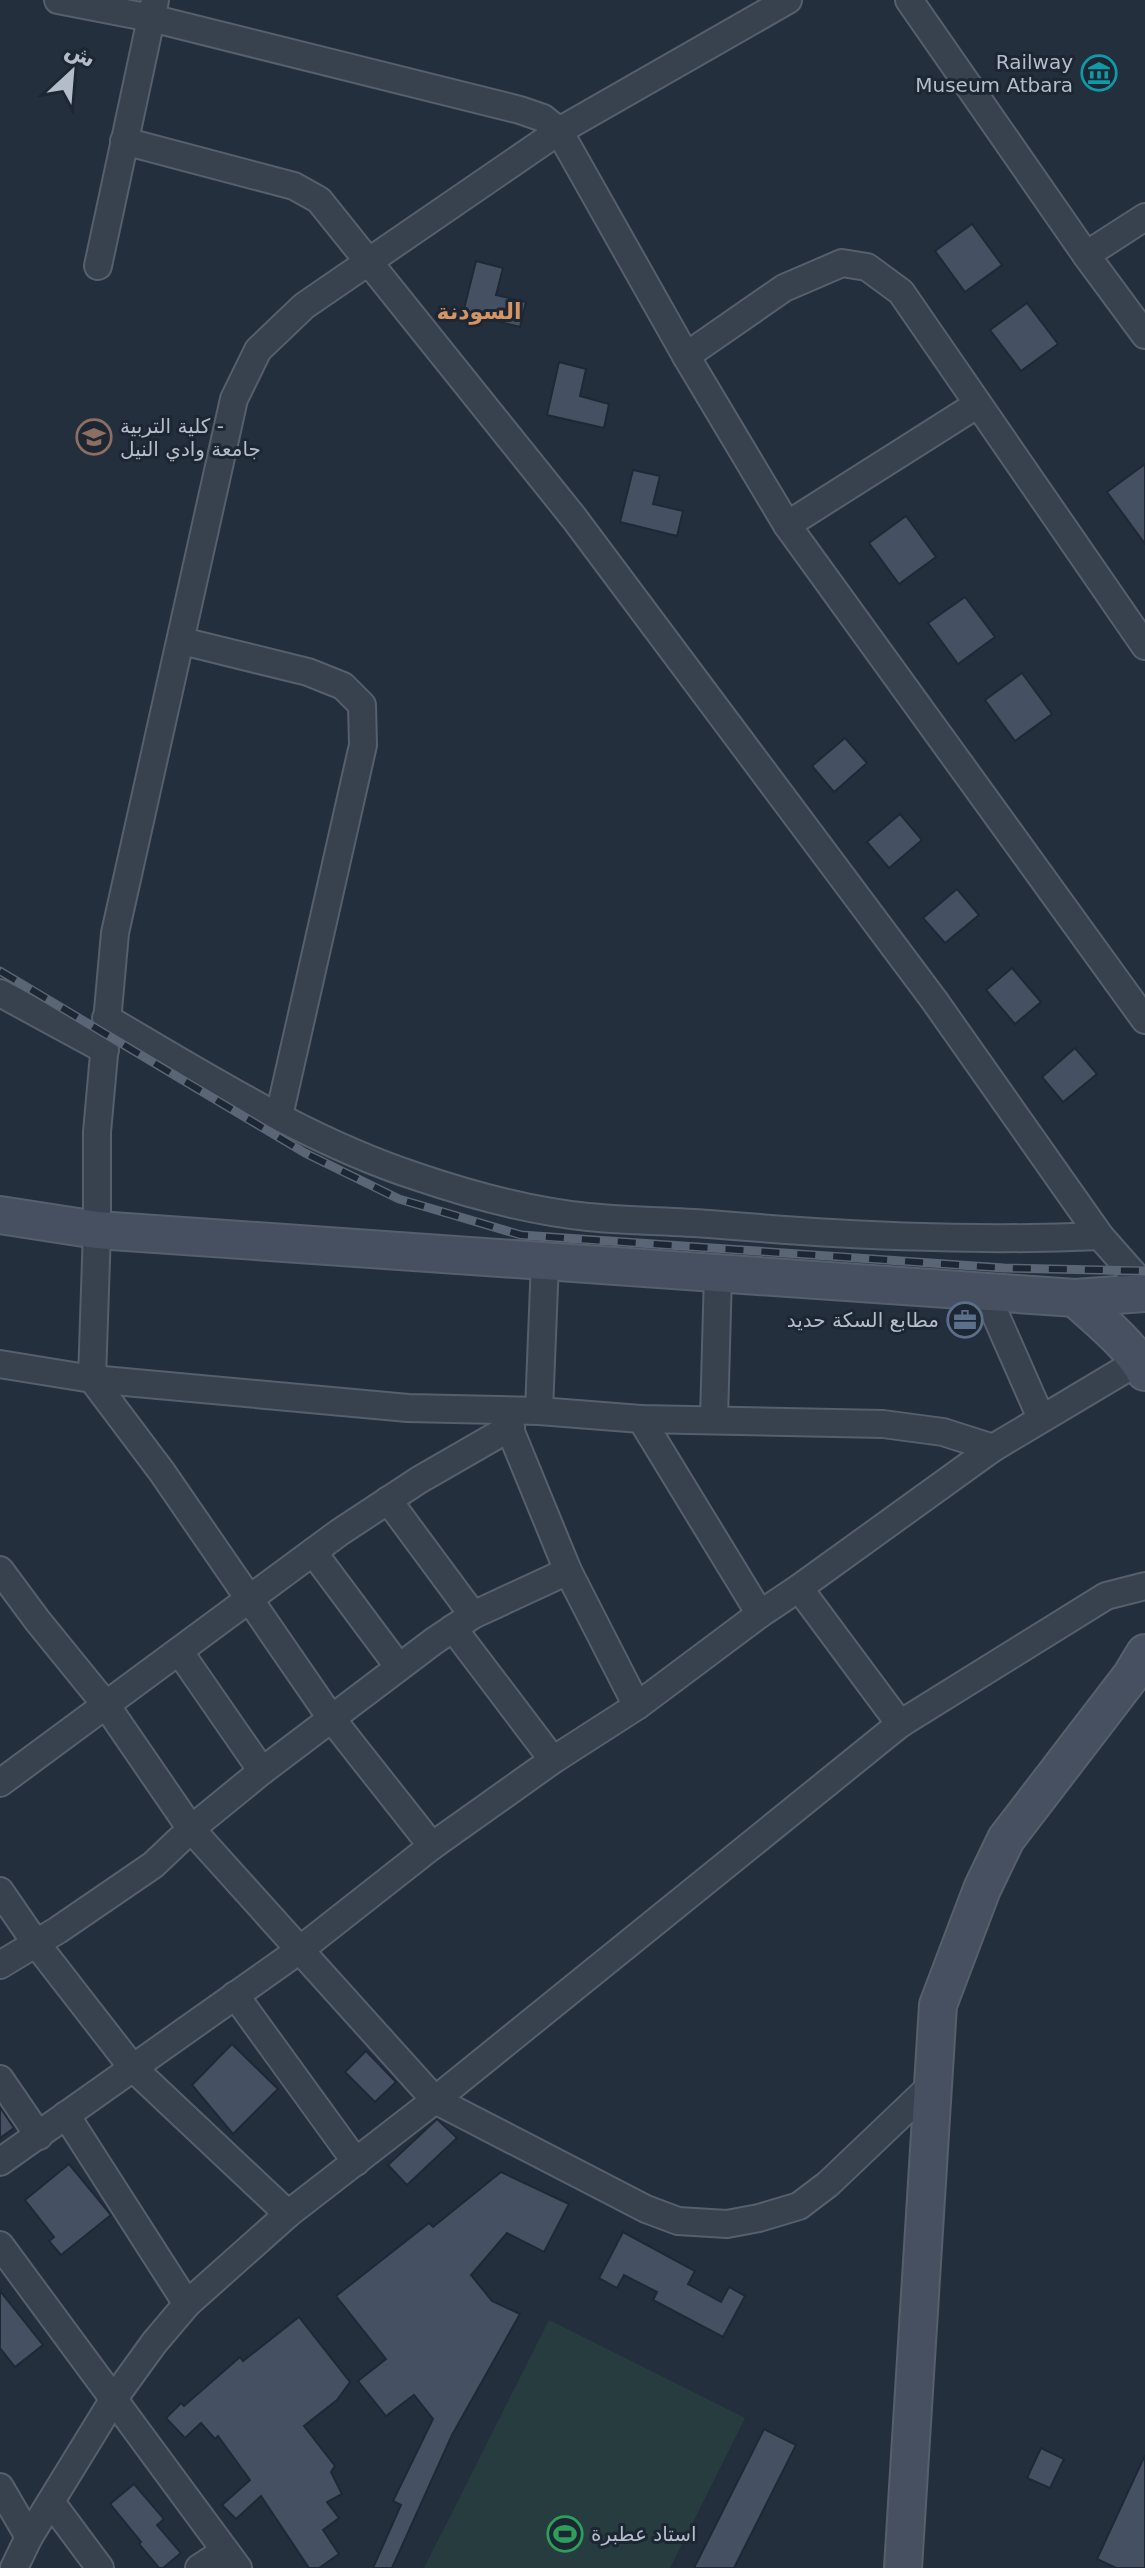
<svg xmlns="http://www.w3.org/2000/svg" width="1145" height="2568" viewBox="0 0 1145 2568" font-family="'DejaVu Sans',Cairo,sans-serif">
<rect width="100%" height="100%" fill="#242f3e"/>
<!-- green -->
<path fill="#263c3f" d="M549 2320 745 2418 670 2568H424Z"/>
<!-- building -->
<g fill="#455162" stroke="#1f2835" stroke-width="2">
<path d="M972 224 1002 265 965 292 935 251Z"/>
<path d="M476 261 503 268 496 295 526 302 520 327 463 313Z"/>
<path d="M1027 303 1058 344 1021 371 990 330Z"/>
<path d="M559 362 586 369 580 396 609 404 604 428 547 415Z"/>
<path d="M1145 464V544L1107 492Z"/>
<path d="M633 470 660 476 653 504 683 511 677 536 620 522Z"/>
<path d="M906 516 936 557 899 584 869 543Z"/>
<path d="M965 597 995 637 958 664 928 623Z"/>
<path d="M1022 673 1052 714 1015 741 985 700Z"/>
<path d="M845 738 867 763 834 792 812 766Z"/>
<path d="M900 814 922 840 889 868 867 842Z"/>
<path d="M957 889 979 915 945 943 923 918Z"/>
<path d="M1012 968 1041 1002 1015 1024 986 990Z"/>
<path d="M1075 1048 1097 1074 1063 1102 1042 1077Z"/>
<path d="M232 2044 278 2089 233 2134 192 2085Z"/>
<path d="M366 2051 396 2082 375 2102 345 2072Z"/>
<path d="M0 2107 14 2128 0 2138Z"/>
<path d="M437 2119 457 2138 407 2185 388 2165Z"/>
<path d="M69 2164 111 2215 61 2255 49 2241 54 2237 25 2200Z"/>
<path d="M501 2172 569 2204 544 2252 507 2233 471 2275 492 2301 520 2314 452 2435 392 2568H373L401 2505 393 2501 433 2419 414 2395 386 2416 358 2381 386 2359 336 2296 429 2223 433 2227Z"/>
<path d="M623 2232 695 2271 688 2284 721 2302 729 2287 745 2296 723 2337 653 2300 657 2292 624 2275 617 2288 599 2278Z"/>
<path d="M0 2291 43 2345 15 2367 0 2348Z"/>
<path d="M299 2317 350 2382 337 2400 304 2426 335 2466 331 2472 342 2494 327 2502 339 2518 323 2530 339 2554 319 2568H309L261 2496 236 2519 222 2505 250 2480 218 2436 215 2439 201 2423 185 2438 166 2418 181 2403 184 2406 240 2357 243 2361Z"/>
<path d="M764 2429 796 2445 734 2568H694Z"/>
<path d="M1041 2448 1064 2459 1050 2488 1027 2478Z"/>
<path d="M1145 2455V2568H1116L1097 2559Z"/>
<path d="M134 2484 164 2519 157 2525 181 2553 163 2568H159L139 2544 141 2542 110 2504Z"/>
</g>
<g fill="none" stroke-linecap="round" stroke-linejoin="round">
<defs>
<g id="street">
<path d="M58 0 151 18 520 110 543 118 559 131 686 356 787 525 1145 1020"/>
<path d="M909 0 1086 255 1145 335"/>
<path d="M124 141 294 186 319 200 574 518 934 1000 1100 1236 1145 1287"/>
<path d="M1086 255 1145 217"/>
<path d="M98 266 155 0"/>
<path d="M686 356 784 288 842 263 867 267 901 292 1145 646"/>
<path d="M787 525 978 404"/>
<path d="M182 641 308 672 343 686 362 705 363 745 279 1116"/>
<path d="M0 993 105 1050"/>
<path d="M106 1018C206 1076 307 1141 418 1177 471 1195 531 1211 588 1217 628 1221 668 1221 709 1224 841 1235 967 1242 1100 1236"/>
<path d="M985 1291 1041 1418"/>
<path d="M0 1364 92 1379 408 1408 539 1411 641 1419 883 1424 943 1432 993 1448"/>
<path d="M539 1411 545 1261"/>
<path d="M504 1415 568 1571 637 1706"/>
<path d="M641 1419 760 1614"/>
<path d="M714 1419 718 1273"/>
<path d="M388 1500 473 1615"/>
<path d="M313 1552 398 1666"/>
<path d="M0 1570 37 1620 106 1705 191 1829 435 2100 646 2209 678 2221 727 2224 759 2218 799 2206 828 2184 932 2085"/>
<path d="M799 1588 900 1724"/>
<path d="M453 1628 553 1760"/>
<path d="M179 1651 262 1771"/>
<path d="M0 1783 340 1532 419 1480 511 1427"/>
<path d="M432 1846 331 1718 162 1472 92 1379 97 1230V1132L115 933 234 399 258 350 304 306 559 131 788 0"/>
<path d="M0 1891 35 1942 132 2067 288 2214"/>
<path d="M0 1965 58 1930 153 1865 191 1829 262 1771 434 1641 473 1615 568 1571"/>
<path d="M235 1995 356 2162"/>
<path d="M0 2079 39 2136"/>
<path d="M66 2115 187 2304"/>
<path d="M0 2162 301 1949 432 1846 553 1760 637 1706 760 1614 799 1588 993 1448 1139 1361"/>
<path d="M0 2245 238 2568"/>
<path d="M0 2487 29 2537"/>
<path d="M51 2502 100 2568"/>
<path d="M14 2568 29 2537 115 2397 154 2343 187 2304 288 2214 435 2100 900 1724 1106 1596 1145 1586"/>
<path d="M199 2568 225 2551"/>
</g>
<g id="secondary">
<path d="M0 1215 97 1230 1075 1298 1145 1293"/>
<path d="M1075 1298C1099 1320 1129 1343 1145 1372"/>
<path d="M903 2568 938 2005 982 1889 1006 1839 1131 1676 1145 1653"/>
</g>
</defs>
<!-- street casing -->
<use href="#street" stroke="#565f6c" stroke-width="30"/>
<!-- secondary casing -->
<use href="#secondary" stroke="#565f6c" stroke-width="40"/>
<!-- street -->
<use href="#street" stroke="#38414e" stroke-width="26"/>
<!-- secondary -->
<use href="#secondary" stroke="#465061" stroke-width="36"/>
<defs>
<path id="rail" d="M0 971 305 1153 399 1199 521 1235 1004 1268 1145 1271"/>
</defs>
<!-- rail casing -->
<use href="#rail" stroke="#5a6575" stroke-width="9"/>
<!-- rail -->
<use href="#rail" stroke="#1d2633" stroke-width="6" stroke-dasharray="18" stroke-linecap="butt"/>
</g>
<!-- icons -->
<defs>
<symbol id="museum-ring" viewBox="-11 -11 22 22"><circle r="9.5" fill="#1d2633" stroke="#0f9aa8" stroke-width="1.5"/><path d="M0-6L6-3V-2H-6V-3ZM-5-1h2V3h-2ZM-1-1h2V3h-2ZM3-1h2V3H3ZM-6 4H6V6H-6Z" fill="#0f9aa8"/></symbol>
<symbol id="university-ring" viewBox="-11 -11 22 22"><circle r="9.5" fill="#1d2633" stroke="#8d6e63" stroke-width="1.5"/><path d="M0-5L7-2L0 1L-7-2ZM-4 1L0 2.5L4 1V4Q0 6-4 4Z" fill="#8d6e63"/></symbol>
<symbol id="office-ring" viewBox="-11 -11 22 22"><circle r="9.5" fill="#1d2633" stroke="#5c6f8a" stroke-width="1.5"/><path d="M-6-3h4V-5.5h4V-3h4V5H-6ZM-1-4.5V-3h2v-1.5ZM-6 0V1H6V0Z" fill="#5c6f8a"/></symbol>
<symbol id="stadium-ring" viewBox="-11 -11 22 22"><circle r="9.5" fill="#1d2633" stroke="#2e9e5b" stroke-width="1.5"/><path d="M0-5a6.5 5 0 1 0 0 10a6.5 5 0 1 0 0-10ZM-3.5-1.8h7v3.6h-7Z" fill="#2e9e5b"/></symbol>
</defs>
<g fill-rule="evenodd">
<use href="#museum-ring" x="1079" y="53" width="40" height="40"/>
<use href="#university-ring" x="74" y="417" width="40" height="40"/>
<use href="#office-ring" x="945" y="1300" width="40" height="40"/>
<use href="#stadium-ring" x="545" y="2514" width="40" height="40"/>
</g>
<g text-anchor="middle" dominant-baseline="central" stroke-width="6" stroke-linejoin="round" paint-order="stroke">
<!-- poi labels -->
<g font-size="20" fill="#b4bcc9" stroke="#1d2633" text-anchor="end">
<text x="1073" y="62">Railway<tspan x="1073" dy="23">Museum Atbara</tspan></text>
<text x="120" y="426" text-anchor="start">كلية التربية -<tspan x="120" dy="23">جامعة وادي النيل</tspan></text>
<text x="939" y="1320">مطابع السكة حديد</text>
<text x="591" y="2534" text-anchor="start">استاد عطبرة</text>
</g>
<!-- neighbourhood labels -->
<g font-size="22" font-weight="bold" fill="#d59563" stroke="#1d2633">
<text x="479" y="311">السودنة</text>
</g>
</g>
<!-- north arrow -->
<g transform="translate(72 72) rotate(26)" stroke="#1d2633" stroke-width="6" paint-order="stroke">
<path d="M0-6L14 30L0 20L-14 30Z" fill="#b4bcc9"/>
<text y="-12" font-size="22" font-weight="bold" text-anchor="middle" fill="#b4bcc9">ش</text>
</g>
</svg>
